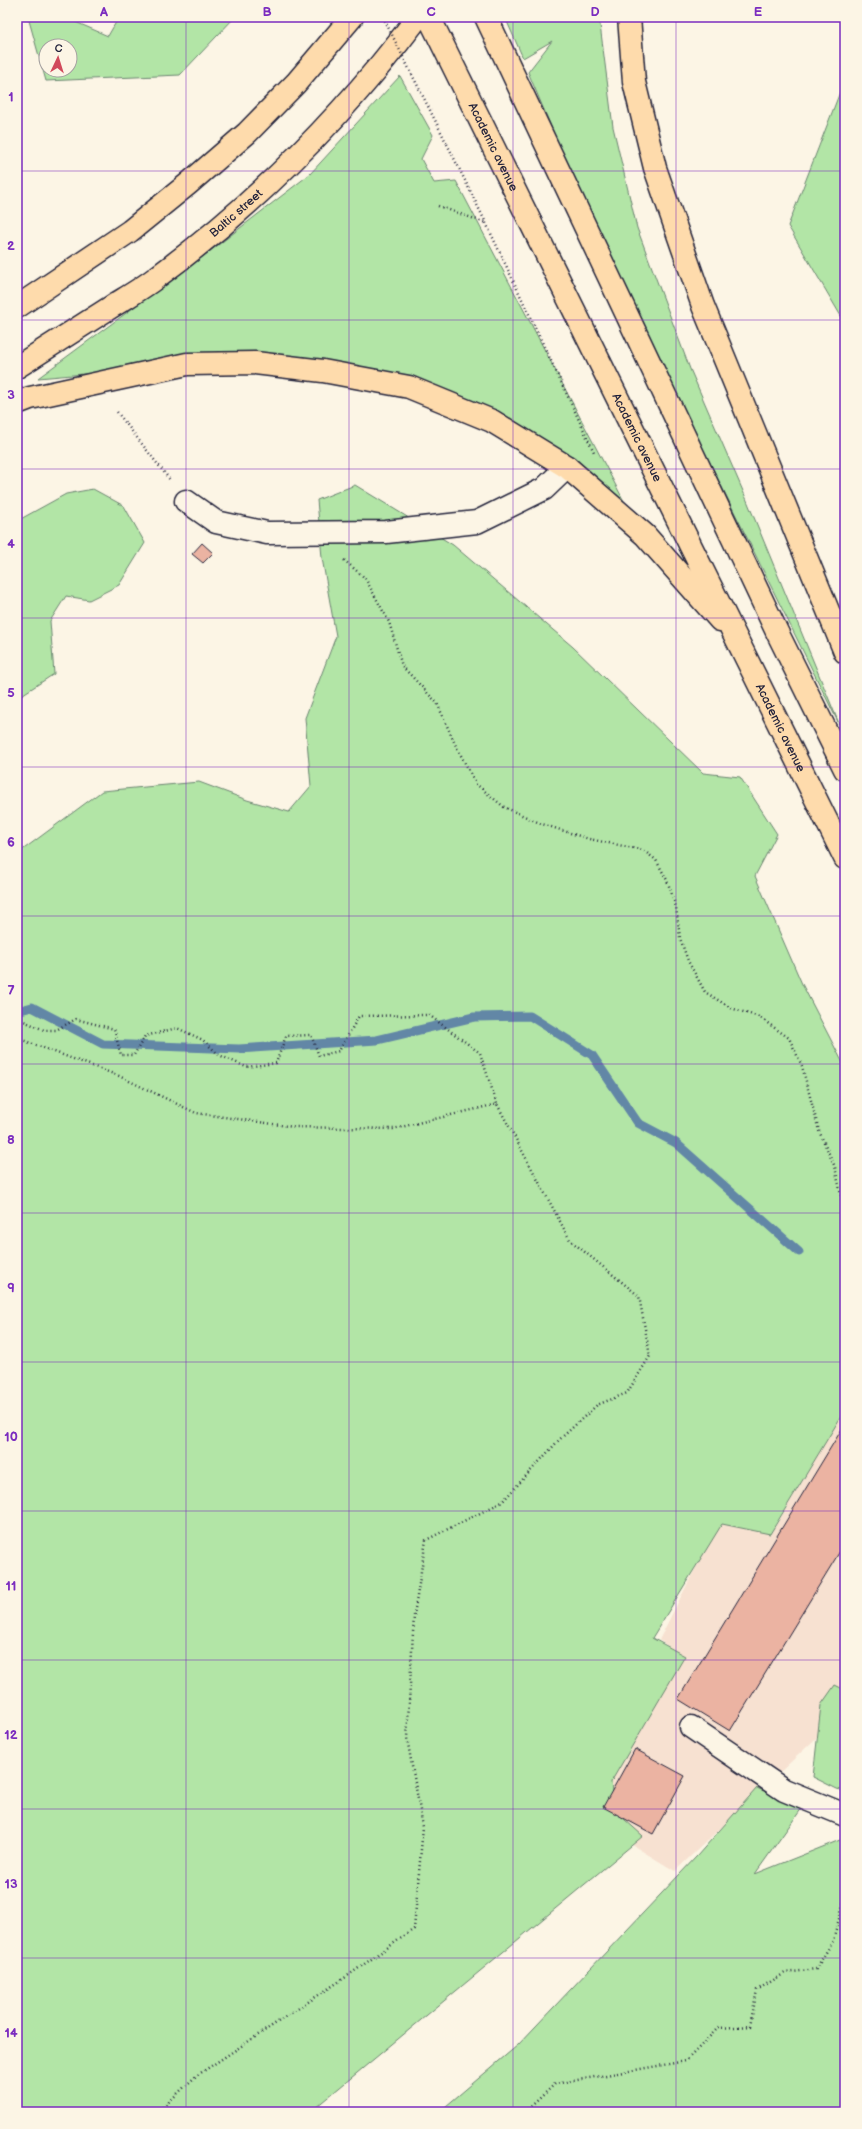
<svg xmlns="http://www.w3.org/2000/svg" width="862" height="2129" viewBox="0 0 862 2129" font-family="'Balsamiq Sans',sans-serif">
<rect width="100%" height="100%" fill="#fcf5e5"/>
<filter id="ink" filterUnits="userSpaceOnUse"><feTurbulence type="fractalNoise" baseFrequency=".025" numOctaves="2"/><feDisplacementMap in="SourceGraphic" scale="8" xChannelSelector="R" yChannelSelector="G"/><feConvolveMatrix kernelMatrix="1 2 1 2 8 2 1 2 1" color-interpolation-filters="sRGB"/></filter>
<g filter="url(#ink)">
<!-- built -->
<path fill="#f7e1d1" d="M845 1409V1711L675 1871 586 1817 675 1651 659 1640 726 1508 775 1527Z"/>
<!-- green -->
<g fill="#b2e5a6" stroke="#6a8470" fill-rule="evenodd">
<path d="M28 17H64L108 36 119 17H235L180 75 46 81ZM46 46H70V70H46Z"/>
<path d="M505 17H599L613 127 637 228 690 369 746 498 840 726 593 226 528 72 552 41 523 58Z"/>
<path d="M400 76 433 135 421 159 434 183 456 181 636 524 495 425 381 382 187 365 38 378 209 252 310 174Z"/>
<path d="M845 84V323L788 226 840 92Z"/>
<path d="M355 485 453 545 573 647 703 773 740 777 777 834 755 876 802 984 845 1067V1410L770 1534 722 1524 652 1638 685 1656 611 1782 614 1810 643 1836 310 2112H17V854L102 791 199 782 247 800 289 812 311 786 305 718 336 636 322 558 317 500Z"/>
<path d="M93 489 124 506 145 543 119 585 89 600 66 596 50 621 54 674 17 698V521L66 494Z"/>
<path d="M835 1685 845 1690V1791L837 1789 813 1777 821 1705Z"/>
<path d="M757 1788 802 1808 755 1874 845 1838V2112H439L518 2045 697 1856Z"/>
</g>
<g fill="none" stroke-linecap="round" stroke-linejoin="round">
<!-- stream -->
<path stroke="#6287a6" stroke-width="9" d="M17 1011 32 1007 103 1044 239 1049 377 1040 474 1017 530 1016 592 1055 638 1123 676 1143 799 1252"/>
</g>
<!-- building -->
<g fill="#ebb3a2" stroke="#22223b">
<path d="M202 543 213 553 203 563 192 554Z"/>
<path d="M845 1424V1543L730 1731 678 1699Z"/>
<path d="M635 1749 685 1776 653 1834 603 1807Z"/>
</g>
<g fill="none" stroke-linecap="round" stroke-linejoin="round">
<defs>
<g id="minor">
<path d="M186 501 216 522 267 533 386 532 477 522 544 489 567 467"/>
<path d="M691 1727 784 1790 845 1815"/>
</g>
<g id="major">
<path id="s1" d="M429 17 845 858"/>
<path d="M486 17 778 634 845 769"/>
<path d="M629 17 634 82 655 168 703 306 845 652"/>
<path d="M17 307 130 231 188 184 247 133 296 83 352 17"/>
<path id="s2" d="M17 367C48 347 80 327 111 307 127 297 143 288 157 277 256 204 344 115 418 17"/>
<path d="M17 403 30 398 187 364 255 363 323 371 409 387 492 421 567 467 645 535 720 620"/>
</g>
</defs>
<!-- minor casing -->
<use href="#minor" stroke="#22223b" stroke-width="25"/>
<!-- major casing -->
<use href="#major" stroke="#22223b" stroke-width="25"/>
<!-- path -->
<g stroke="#22223b" stroke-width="2.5" stroke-dasharray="1 3" stroke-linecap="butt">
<path d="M447 144 486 223 594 452"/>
<path d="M438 206 486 223"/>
<path d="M117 412 170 480"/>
<path d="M344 560 365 578 389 622 402 666 437 703 455 744 476 784 504 807 542 824 589 839 643 850 656 860 667 880 676 907 680 938 688 961 705 992 731 1008 759 1017 789 1038 802 1066 819 1131 835 1167 845 1214"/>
<path d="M17 1018 44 1030H56L76 1019 114 1029 121 1055H134L145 1036 177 1028 203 1040 219 1055 246 1067 276 1063 286 1036 311 1035 319 1056 339 1051 359 1016 429 1015 480 1053 497 1104"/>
<path d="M17 1038 119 1076 196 1113 294 1127 393 1129 497 1104 570 1240 639 1296 650 1356 627 1393 597 1405 559 1440 502 1502 426 1540 414 1615 407 1738 423 1827 414 1929 346 1977 196 2076 158 2112"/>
<path d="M525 2112 555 2084 686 2061 718 2028 750 2026 757 1990 785 1973 816 1969 833 1941 845 1897"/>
</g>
<!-- minor -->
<use href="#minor" stroke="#fcf5e5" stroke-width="22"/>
<!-- major -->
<use href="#major" stroke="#fedbac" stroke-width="22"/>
<!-- path-bridge -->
<path stroke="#22223b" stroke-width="2.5" stroke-dasharray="1 3" stroke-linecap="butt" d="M383 17 447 144"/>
</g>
</g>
<!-- grid -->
<path fill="none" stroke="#7b2cbf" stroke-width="1" stroke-opacity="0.55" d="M186 17V2112M349 17V2112M513 17V2112M676 17V2112M17 171H845M17 320H845M17 469H845M17 618H845M17 767H845M17 916H845M17 1064H845M17 1213H845M17 1362H845M17 1511H845M17 1660H845M17 1809H845M17 1958H845"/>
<g text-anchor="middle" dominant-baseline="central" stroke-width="4" stroke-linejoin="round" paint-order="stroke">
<!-- street labels -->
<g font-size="12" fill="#22223b" stroke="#fcf5e5">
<text stroke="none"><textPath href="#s1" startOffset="145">Academic avenue</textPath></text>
<text stroke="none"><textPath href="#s2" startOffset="268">Baltic street</textPath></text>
<text stroke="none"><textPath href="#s1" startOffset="469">Academic avenue</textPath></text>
<text stroke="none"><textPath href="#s1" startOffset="793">Academic avenue</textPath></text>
</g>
</g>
<!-- margin -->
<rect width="862" height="2129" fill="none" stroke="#fcf5e5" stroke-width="44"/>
<!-- north arrow -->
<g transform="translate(58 58) rotate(4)"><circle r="19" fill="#fcf5e5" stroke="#a5a1a1"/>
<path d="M0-3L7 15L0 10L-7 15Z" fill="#d1495b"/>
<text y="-6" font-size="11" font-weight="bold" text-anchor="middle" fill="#22223b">С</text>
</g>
<rect x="22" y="22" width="818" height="2085" fill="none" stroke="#7b2cbf" stroke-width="1.5"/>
<g font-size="13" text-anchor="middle" font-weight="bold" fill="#7b2cbf">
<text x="104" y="16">A</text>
<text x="267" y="16">B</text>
<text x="431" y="16">C</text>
<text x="595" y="16">D</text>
<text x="758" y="16">E</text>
<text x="11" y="101">1</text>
<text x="11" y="250">2</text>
<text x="11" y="399">3</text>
<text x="11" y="548">4</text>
<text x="11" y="697">5</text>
<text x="11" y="846">6</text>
<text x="11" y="995">7</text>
<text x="11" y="1144">8</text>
<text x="11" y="1292">9</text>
<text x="11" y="1441">10</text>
<text x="11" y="1590">11</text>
<text x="11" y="1739">12</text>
<text x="11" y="1888">13</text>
<text x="11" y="2037">14</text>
</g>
</svg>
